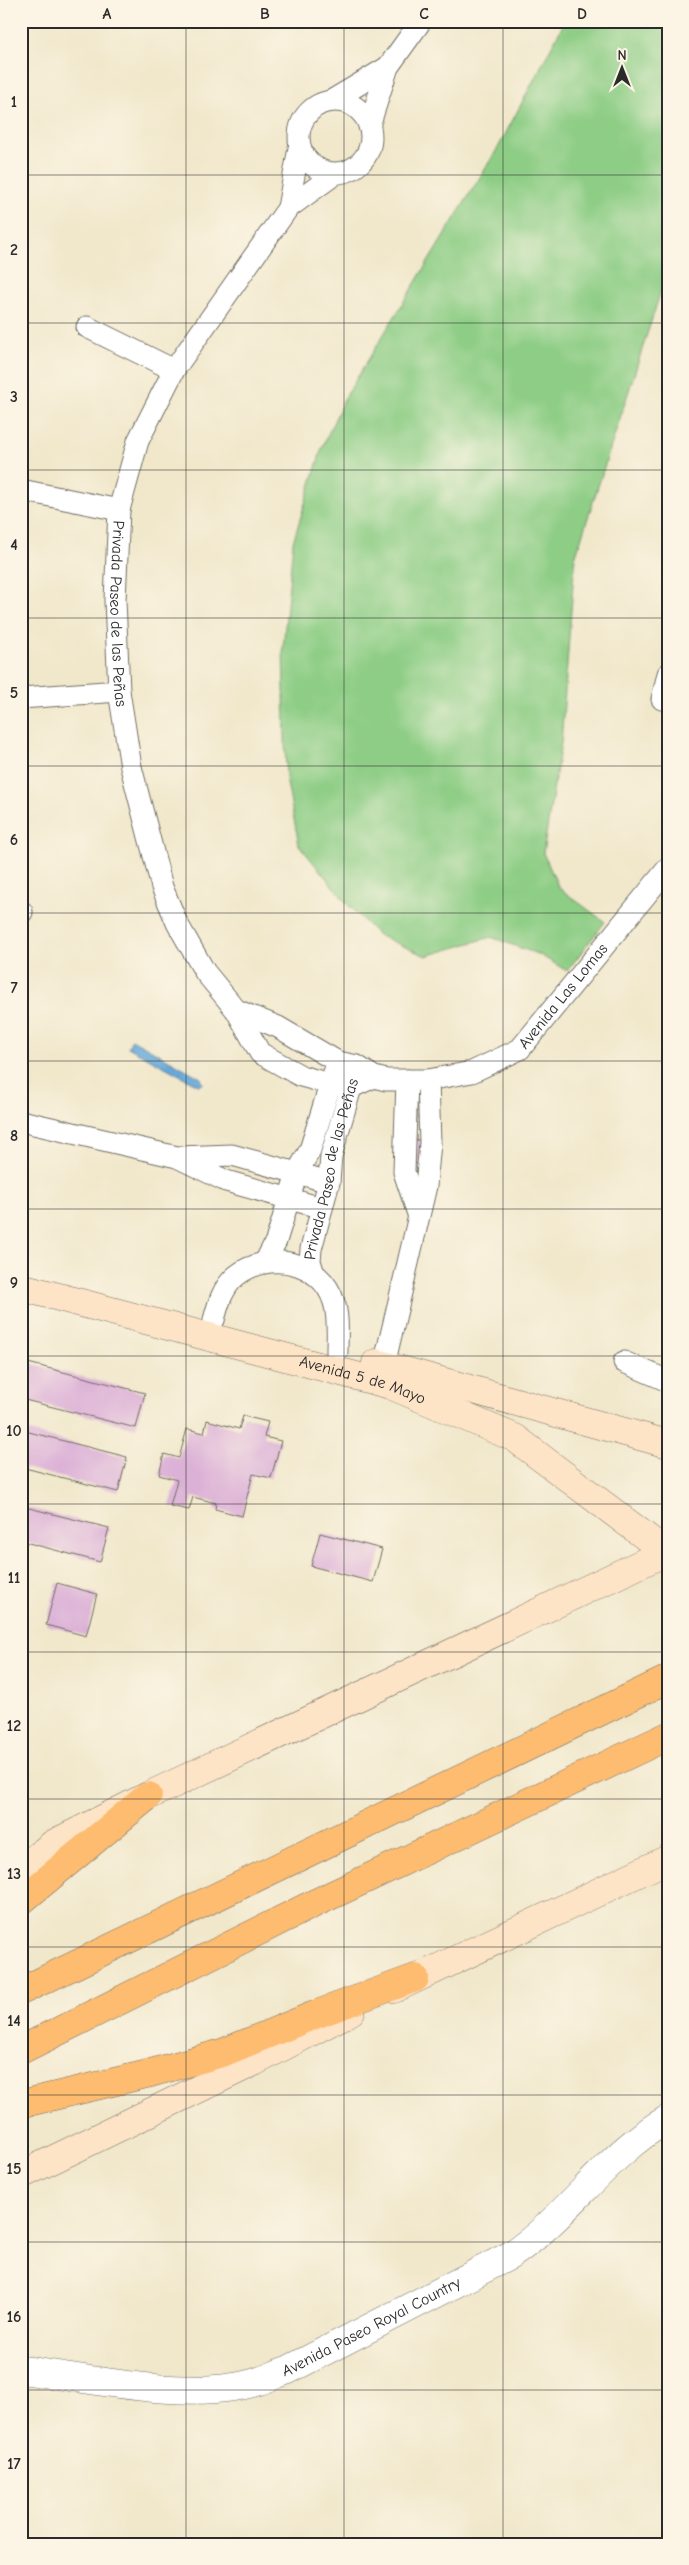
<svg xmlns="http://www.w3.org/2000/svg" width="689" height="2565" viewBox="0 0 689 2565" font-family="'Comic Neue',sans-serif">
<rect width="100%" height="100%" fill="#fcf5e5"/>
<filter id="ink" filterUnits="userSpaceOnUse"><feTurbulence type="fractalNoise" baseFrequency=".02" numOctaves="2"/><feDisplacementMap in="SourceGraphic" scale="10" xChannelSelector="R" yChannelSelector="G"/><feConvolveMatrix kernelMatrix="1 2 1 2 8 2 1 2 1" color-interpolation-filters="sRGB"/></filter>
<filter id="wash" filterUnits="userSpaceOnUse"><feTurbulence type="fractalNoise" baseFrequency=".0096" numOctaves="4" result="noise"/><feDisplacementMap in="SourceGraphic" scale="20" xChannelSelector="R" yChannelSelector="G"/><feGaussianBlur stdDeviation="1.12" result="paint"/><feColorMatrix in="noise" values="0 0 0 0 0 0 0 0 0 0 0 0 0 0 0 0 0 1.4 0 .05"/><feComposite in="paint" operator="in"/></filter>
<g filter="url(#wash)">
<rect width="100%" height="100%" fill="#f1e8cc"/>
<!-- green -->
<path fill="#8dcd85" stroke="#5c7c58" d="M565 21H668V269L575 558 561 743 543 853 559 888 605 922 567 971 540 955 491 937 426 956 378 935 349 906 299 845 286 778 283 648 293 542 322 448 343 401 499 146Z"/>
<!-- water -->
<path fill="#65a8d9" stroke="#486a82" d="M132 1039 201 1078 203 1084 198 1085 128 1047Z"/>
<g id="blocks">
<!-- building -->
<g fill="#dcb1d7">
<path d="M412 1140H422V1164L411 1163Z"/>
<path d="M28 1363 145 1393 136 1428 21 1399Z"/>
<path d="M243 1416 268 1422 264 1437 281 1441 271 1478 253 1474 242 1516 215 1509 216 1503 193 1497 189 1510 170 1506 177 1480 159 1475 164 1454 179 1458 187 1429 204 1433 207 1420 239 1429Z"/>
<path d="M21 1430 127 1457 118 1492 21 1467Z"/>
<path d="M21 1506 109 1528 100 1562 21 1541Z"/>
<path d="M320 1533 382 1549 373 1582 311 1566Z"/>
<path d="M57 1583 97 1594 86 1636 46 1625Z"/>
</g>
</g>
</g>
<g filter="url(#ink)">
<use href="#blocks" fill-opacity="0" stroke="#706d63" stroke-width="1"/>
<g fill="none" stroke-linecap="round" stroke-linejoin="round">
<defs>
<g id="minor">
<path d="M331 101 388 67"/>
<circle cx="335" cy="137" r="36"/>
<path d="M369 126 388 67 421 21"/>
<path id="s1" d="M335 174 288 208 174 370 138 441 119 510 115 600 119 691 131 767 162 887 177 923 205 972 236 1010 260 1053 301 1076 330 1084 352 1087 374 1077"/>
<path d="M288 208 299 148"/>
<path d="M87 327 174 370"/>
<path d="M21 490 119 510"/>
<path d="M21 698 119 691"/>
<path d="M662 699 668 674"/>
<path d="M21 912H22"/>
<path id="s2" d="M236 1010 278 1027 338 1062 357 1066 374 1077 386 1080H428L472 1072 520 1049 668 868"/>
<path d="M407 1080 404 1172 418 1214"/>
<path d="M21 1121 177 1157 226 1181 322 1208"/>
<path d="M179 1157 232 1155 329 1182"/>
<path d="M265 1262 276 1241 297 1173 310 1150 334 1072"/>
<path id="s3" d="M314 1274 310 1261 311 1249 329 1182 331 1156 355 1074"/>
<path d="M214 1320C218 1304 223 1287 236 1276 268 1250 321 1260 334 1302 339 1318 337 1336 337 1352"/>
<path d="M624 1362 668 1381"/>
<path d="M384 1365 426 1186 430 1143 428 1080"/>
</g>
<g id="tertiary">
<path id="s4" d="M21 2370C90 2378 194 2403 259 2381 269 2378 278 2373 288 2370L511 2255C569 2216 607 2153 668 2119"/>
</g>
<g id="secondary">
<path id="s5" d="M21 1287 390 1385 515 1438 666 1552"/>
<path d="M376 1363 668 1444"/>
<path d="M21 1869 53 1844 148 1796 668 1551"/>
<path d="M394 1989 668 1859"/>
<path d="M21 2175 254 2062 351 2011"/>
</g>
<g id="motorway">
<path d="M21 1901 148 1796"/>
<path d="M21 1991 668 1679"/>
<path d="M21 2050 311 1905 668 1736"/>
<path d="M21 2104 147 2074 222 2053 317 2014 415 1978"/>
</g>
</defs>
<!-- minor casing -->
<use href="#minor" stroke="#706d63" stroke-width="23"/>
<!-- tertiary casing -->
<use href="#tertiary" stroke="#706d63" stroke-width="29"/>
<!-- secondary casing -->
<use href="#secondary" stroke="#706d63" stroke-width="29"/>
<!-- motorway casing -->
<use href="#motorway" stroke="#706d63" stroke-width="29"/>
<!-- minor -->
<use href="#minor" stroke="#fff" stroke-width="21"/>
<!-- tertiary -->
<use href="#tertiary" stroke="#fff" stroke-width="28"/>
<!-- secondary -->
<use href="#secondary" stroke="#fee4c6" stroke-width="28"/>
<!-- motorway -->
<use href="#motorway" stroke="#fdbc70" stroke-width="28"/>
</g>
</g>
<!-- grid -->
<path fill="none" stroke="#2b2b2b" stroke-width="1" stroke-opacity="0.55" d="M186 21V2544M344 21V2544M503 21V2544M21 175H668M21 323H668M21 470H668M21 618H668M21 766H668M21 913H668M21 1061H668M21 1209H668M21 1356H668M21 1504H668M21 1652H668M21 1799H668M21 1947H668M21 2095H668M21 2242H668M21 2390H668"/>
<g text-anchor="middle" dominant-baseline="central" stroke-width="4" stroke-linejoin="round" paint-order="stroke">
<!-- street labels -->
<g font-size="16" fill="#2b2b2b" stroke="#fcf5e5">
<text stroke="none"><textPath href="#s1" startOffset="511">Privada Paseo de las Peñas</textPath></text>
<text stroke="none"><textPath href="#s2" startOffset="375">Avenida Las Lomas</textPath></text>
<text stroke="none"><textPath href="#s3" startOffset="108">Privada Paseo de las Peñas</textPath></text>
<text stroke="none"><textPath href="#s5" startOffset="354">Avenida 5 de Mayo</textPath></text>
<text stroke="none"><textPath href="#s4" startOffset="365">Avenida Paseo Royal Country</textPath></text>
</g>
</g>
<!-- margin -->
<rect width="689" height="2565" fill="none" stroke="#fcf5e5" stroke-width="55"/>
<!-- north arrow -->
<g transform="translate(622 68)" stroke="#fcf5e5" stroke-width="4" paint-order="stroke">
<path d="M0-4L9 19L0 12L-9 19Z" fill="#2b2b2b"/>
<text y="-8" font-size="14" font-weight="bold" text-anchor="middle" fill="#2b2b2b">N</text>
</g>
<rect x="28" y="28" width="634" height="2510" fill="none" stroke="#2b2b2b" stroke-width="2"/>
<g font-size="16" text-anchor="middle" font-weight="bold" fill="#2b2b2b">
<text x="107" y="19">A</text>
<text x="265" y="19">B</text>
<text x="424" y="19">C</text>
<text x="582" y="19">D</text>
<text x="14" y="107">1</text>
<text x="14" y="255">2</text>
<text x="14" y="402">3</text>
<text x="14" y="550">4</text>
<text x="14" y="698">5</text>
<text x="14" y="845">6</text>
<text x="14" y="993">7</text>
<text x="14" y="1141">8</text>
<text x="14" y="1288">9</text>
<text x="14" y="1436">10</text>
<text x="14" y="1583">11</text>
<text x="14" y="1731">12</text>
<text x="14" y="1879">13</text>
<text x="14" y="2026">14</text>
<text x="14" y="2174">15</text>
<text x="14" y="2322">16</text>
<text x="14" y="2469">17</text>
</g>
</svg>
